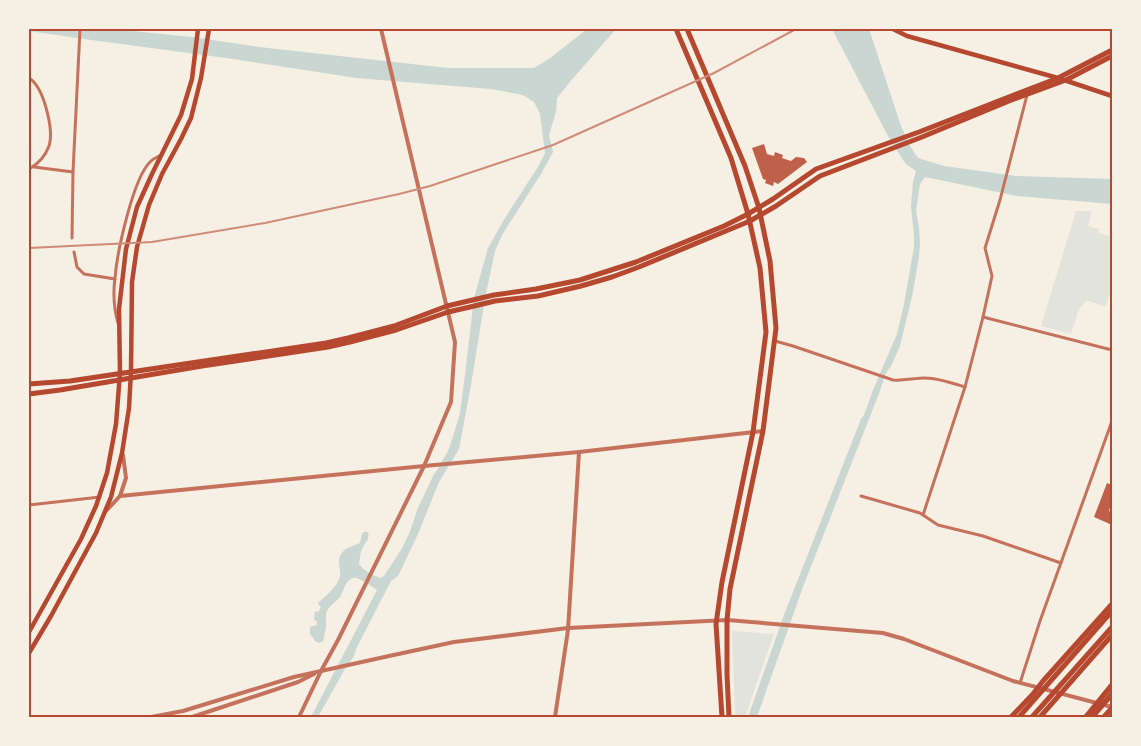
<svg xmlns="http://www.w3.org/2000/svg" width="1141" height="746" viewBox="0 0 1141 746" font-family="'Space Grotesk',sans-serif">
<rect width="100%" height="100%" fill="#f6efe4"/>
<!-- green -->
<g fill="#e2e4dc">
<path d="M1076 211H1092L1088 226 1099 229 1098 233 1112 237V288L1105 307 1087 300 1079 309 1071 334 1041 326Z"/>
<path d="M732 631 774 634 745 717H735Z"/>
</g>
<!-- water -->
<g fill="#c9d6d2">
<path d="M29 29H113L192 37 259 47 448 68H534L549 59 587 29H616L569 83 557 98 556 112 549 135 553 152 541 174 502 235 495 251 485 298 471 385 459 449 439 482 418 534 398 576 391 581 357 647 353 658 346 667 318 717H311L377 590C373 587 357 576 353 578 345 580 344 591 340 597 336 602 330 605 327 611 325 616 326 621 326 627 326 631 324 633 324 638L323 641 319 643 316 642 310 634V627L317 625V621L314 620 315 611 317 612 319 611 321 607 318 604 319 602C326 596 338 586 340 576 341 569 336 559 342 553 346 547 354 546 360 543L362 534 364 532H368C370 539 366 541 363 547 360 552 360 559 359 564 363 570 373 576 381 578L384 576 401 550 409 534 418 508 434 474 438 469 449 449 455 430 460 413 465 375 474 298 488 248 505 218 538 167 545 153 540 114 534 102 525 96 518 94 491 89 356 78 226 58 84 39 29 31Z"/>
<path d="M832 29H869L901 126 910 146 918 158 944 166 1016 176 1112 179V204L1017 196 925 177 920 184 916 211 919 228 920 243 919 256 913 292 900 346 892 364 885 375 880 391 803 587 757 717H748L784 615 861 419 864 415 873 390 897 334 904 304 914 247V235L911 206 913 182 916 171 907 165 903 160 888 136Z"/>
</g>
<!-- building -->
<g fill="#bf614a">
<path d="M764 144 767 154 774 156 775 152 783 155 782 158 791 161 796 157 804 158 807 162 778 184 774 182 773 186 765 183 766 180 763 179 752 148Z"/>
<path d="M1107 483 1112 485V502L1109 511 1112 513V525L1094 517Z"/>
</g>
<g fill="none" stroke-linecap="round" stroke-linejoin="round">
<!-- minor -->
<g stroke="#c5725c" stroke-width="3">
<path d="M29 78C44 87 54 130 49 146 45 157 38 164 29 169"/>
<path d="M34 167 73 172"/>
<path d="M72 238 73 172 80 29"/>
<path d="M74 252 77 267 84 274 115 279"/>
<path d="M983 317 1112 350"/>
<path d="M118 323C114 309 113 293 115 278 117 253 133 177 151 161 154 158 158 157 161 155"/>
<path d="M775 341 793 346 893 380C904 381 914 378 925 378 938 378 952 383 965 387"/>
<path d="M861 496 920 513 938 525 983 536 1061 563"/>
<path d="M29 505 100 497"/>
<path d="M923 515 965 387 983 317 992 276 985 248 1000 200 1027 95"/>
<path d="M1020 683 1040 621 1112 421"/>
</g>
<!-- tertiary -->
<g stroke="#c5725c" stroke-width="4">
<path d="M120 496 424 466 579 452 763 431"/>
<path d="M106 511 120 496 126 478 123 455"/>
<path d="M151 717 183 711 294 677 389 656 454 642 568 628 727 620 883 633 904 639 1013 681 1112 707"/>
<path d="M192 717 298 682 314 674"/>
<path d="M299 717 321 671 338 640 424 466 451 402 455 342 381 29"/>
<path d="M555 717 568 630 579 452"/>
</g>
<!-- secondary -->
<g stroke="#b5482f" stroke-width="4.5">
<path d="M893 29 907 36 1058 78 1112 96"/>
<path d="M29 632 81 539 96 506 107 473 116 424 120 373 119 309 126 249 137 207 152 174 181 115 192 79 198 29"/>
<path d="M29 653 51 616 96 533 111 497 122 453 129 408 131 371 132 282 137 247 149 205 162 174 181 139 191 118 201 78 209 29"/>
</g>
<!-- primary -->
<g stroke="#b5482f" stroke-width="5">
<path d="M676 29 731 158 748 214 760 268 766 332 753 432 722 582 716 624 722 717"/>
<path d="M687 29 745 166 759 208 770 261 776 328 763 431 730 589 727 620V675L729 717"/>
<path d="M29 384 70 381 326 343 348 338 394 326 447 306 494 295 536 289 580 280 636 262 724 226 748 214 773 199 816 169 919 132 1045 83 1058 78 1112 50"/>
<path d="M29 394 60 390 202 366 328 347 350 342 396 330 448 312 470 307 495 301 538 296 581 286 612 277 639 267 750 221 776 206 820 176 922 137 1009 101 1066 80 1112 56"/>
<path d="M1011 717 1033 694 1043 681 1112 604"/>
<path d="M1040 717 1112 635"/>
</g>
<!-- trunk -->
<g stroke="#b5482f" stroke-width="5">
<path d="M1019 717 1112 611"/>
<path d="M1032 717 1112 627"/>
</g>
<!-- motorway -->
<g stroke="#b5482f" stroke-width="5.5">
<path d="M1086 717 1112 685"/>
<path d="M1092 717 1112 694"/>
<path d="M1104 717 1112 708"/>
</g>
<!-- rail -->
<path stroke="#cf8b77" stroke-width="2" d="M29 248 152 242 265 223 399 194 430 186 553 145 714 73 796 29"/>
</g>
<!-- border -->
<rect width="1141" height="746" fill="none" stroke="#f6efe4" stroke-width="60"/>
<rect x="30" y="30" width="1081" height="686" fill="none" stroke="#b5482f" stroke-width="2"/>
</svg>
